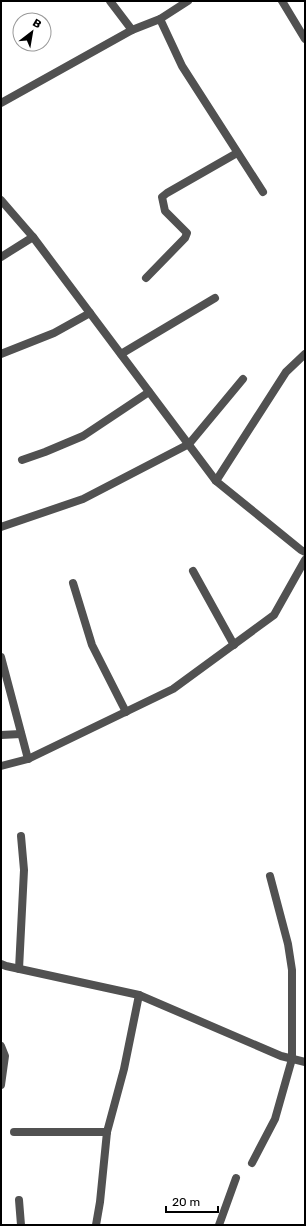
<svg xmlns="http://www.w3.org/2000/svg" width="306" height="1226" viewBox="0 0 306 1226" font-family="Rubik,sans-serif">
<rect width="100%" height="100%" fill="#fff"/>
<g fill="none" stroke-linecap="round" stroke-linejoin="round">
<!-- minor -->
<g stroke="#515151" stroke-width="8">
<path d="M110 1 132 30"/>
<path d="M282 1 305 39"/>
<path d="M160 19 182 66 263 192"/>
<path d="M1 103 132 30 160 19 188 1"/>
<path d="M1 200 33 237 216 481 301 550 305 552"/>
<path d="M1 257 33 237"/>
<path d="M146 278 185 238 187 233 165 211 162 197 167 193 237 153"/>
<path d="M1 354 54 333 90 313"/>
<path d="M121 354 215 298"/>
<path d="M22 460 45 452 83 436 149 392"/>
<path d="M216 481 286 372 305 354"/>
<path d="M1 527 83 499 189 444 243 379"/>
<path d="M193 571 234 645"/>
<path d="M73 583 92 645 126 712"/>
<path d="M1 657 28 759"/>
<path d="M1 735 21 734"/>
<path d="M1 766 28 759 173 689 274 615 305 560"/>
<path d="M1 964 6 966 139 995 281 1056 305 1062"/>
<path d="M19 969 24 870 21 836"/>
<path d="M1 1046 5 1056 1 1085"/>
<path d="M14 1132H107"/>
<path d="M252 1163 275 1119 292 1059V970L288 944 270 876"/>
<path d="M19 1200 21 1225"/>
<path d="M96 1225 100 1202 107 1132 124 1069 139 995"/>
<path d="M219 1225 236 1178"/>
</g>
</g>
<!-- border -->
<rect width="306" height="1226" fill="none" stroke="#000000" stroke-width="4"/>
<!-- north arrow -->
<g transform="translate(32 32) rotate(31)"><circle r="19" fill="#ffffff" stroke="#999999"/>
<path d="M0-3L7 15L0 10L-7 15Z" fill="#000000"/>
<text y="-6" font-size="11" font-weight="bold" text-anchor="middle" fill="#000000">B</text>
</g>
<!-- scale -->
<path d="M166 1206v6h52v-6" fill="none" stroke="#000000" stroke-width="2"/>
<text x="172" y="1206" font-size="12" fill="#000000" stroke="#ffffff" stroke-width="3" paint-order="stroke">20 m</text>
</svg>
